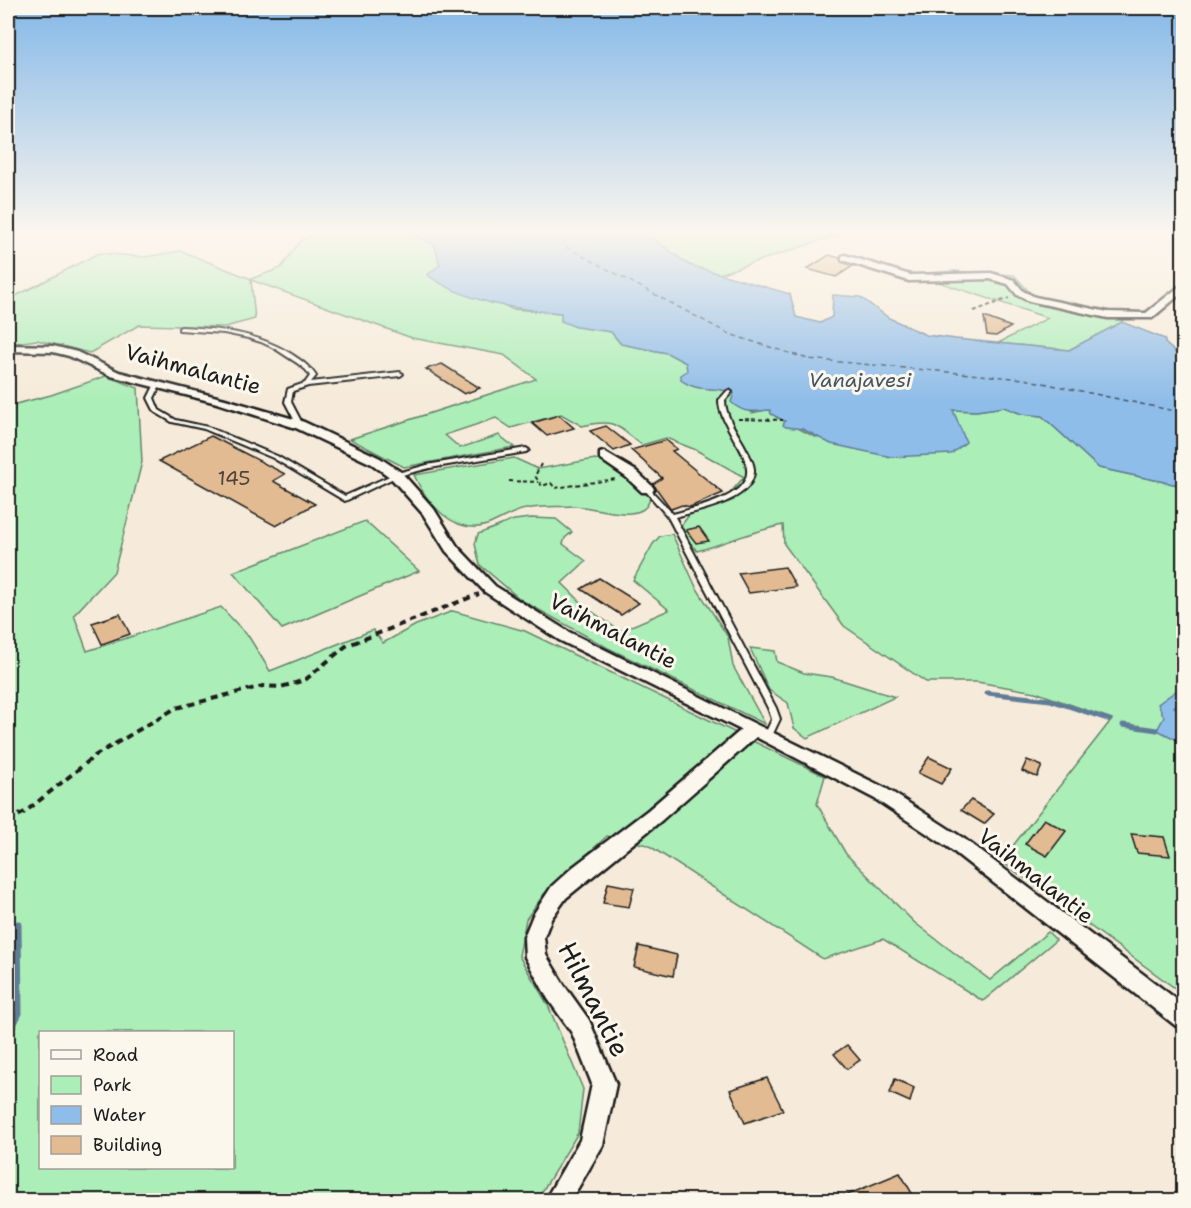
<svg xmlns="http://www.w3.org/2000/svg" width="1191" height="1208" viewBox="0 0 1191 1208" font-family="'Shantell Sans',sans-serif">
<rect width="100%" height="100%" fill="#f6ebda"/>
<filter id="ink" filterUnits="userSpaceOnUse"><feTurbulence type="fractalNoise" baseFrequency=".0167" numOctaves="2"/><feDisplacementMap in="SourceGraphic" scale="12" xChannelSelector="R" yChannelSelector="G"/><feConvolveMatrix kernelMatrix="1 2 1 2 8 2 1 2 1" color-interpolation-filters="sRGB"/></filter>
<g filter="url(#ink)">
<!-- green -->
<g fill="#aceeb8" stroke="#64856a" stroke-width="1.5" fill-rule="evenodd">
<path d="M319 231H405L435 245 440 265 511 309 562 313 611 332 621 344 667 353 686 363 687 371 681 380C699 394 717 385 734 393V396L752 413 770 409 776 417 815 437 952 410 976 411 1004 407 1022 414 1042 416 1099 468 1183 486V994L1001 861 1112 719 1035 692 977 682H926L844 626 784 544 783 525C753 531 726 543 697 551L683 534 681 526 689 515 734 500 731 492 744 477 696 450 666 438 642 445C616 425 615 418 582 426L561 414 511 428 496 418 445 435 460 448 499 435 514 447 404 467 350 439 536 379 504 355 412 338 251 280 255 319 225 327 139 325 90 353 37 340 8 344V300L99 253 145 257 181 251 251 279 281 268 300 241Z"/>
<path d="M631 231H834L840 234 719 274 689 265 655 240Z"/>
<path d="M954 271 1014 275 1032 295 1097 311 1124 315 1122 322 1069 350 998 343 1048 318 914 274Z"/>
<path d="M106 376 138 388 142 462 114 572 74 615 87 651 221 607 249 637 270 671 373 630 383 643 416 625 453 611 525 631 825 776 817 804 846 854 915 923 990 980 1048 932 1056 940 983 1001 883 939 823 959 648 845 607 836 544 894 526 919 519 956 548 1005 583 1089 578 1133 537 1200H8V406L51 395ZM40 1032H232V1168H40Z"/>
<path d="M514 458 538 469 595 459 610 465 650 497C646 528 593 505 572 506 557 507 541 506 526 509 513 511 500 520 487 525 454 536 426 502 414 475Z"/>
<path d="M531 518 556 519 572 532 565 538 563 544 586 561 562 583 587 608 620 631 669 610 633 580 653 544 660 536 672 534 696 587 728 637 733 666 765 724 608 648 521 600 480 565 475 544 478 534 514 520Z"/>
<path d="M365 521 419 571 282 629 233 572Z"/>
<path d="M750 648 775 651 777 662 804 673 832 677 895 697 807 738 794 728 788 703 769 690Z"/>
</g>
<!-- water -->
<g fill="#8fbde9" stroke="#617d97" stroke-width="1.5">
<path d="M405 231H631L655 240 689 265 790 294 796 317 820 323 832 317 833 295 860 297 889 318 926 335 956 339 1069 350 1122 322 1165 339V343L1183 359V486L1099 468 1042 416 1022 414 1004 407 976 411 953 410 966 442 951 454 891 457 831 444 803 429 786 427 783 425 785 421 771 414 770 410C753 411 745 415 731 402L734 393C716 386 699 393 681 380V375L687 371 686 363 667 353 621 344 611 332 576 327 561 321V313C514 309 467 303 427 275L440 265 435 245Z"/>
<path d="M1180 688H1183V698L1174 707 1183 710V743L1157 730 1164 717 1158 704Z"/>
</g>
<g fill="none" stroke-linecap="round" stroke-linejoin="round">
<!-- stream-far1 -->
<g stroke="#617d97" stroke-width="5">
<path d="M987 693 1050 700 1110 720"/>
<path d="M1123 725 1157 730"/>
</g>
<!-- stream -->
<path stroke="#617d97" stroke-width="7" d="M8 1035 19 1013 18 924"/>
<!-- ferry -->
<path stroke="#445464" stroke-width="1.5" stroke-dasharray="5 4" stroke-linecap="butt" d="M558 231 566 247 729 334 808 359 1024 379 1184 413"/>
</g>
<!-- building -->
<g fill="#e2bb93" stroke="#1c1c1c" stroke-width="1.5">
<path d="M829 255 840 258 841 262 853 266 836 277 807 269Z"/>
<path d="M984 317 1011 327 996 336 987 335Z"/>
<path d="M442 364 480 388 464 394 426 369Z"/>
<path d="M559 415 574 428 547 436 532 423Z"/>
<path d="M606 426 630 445 614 451 590 431Z"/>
<path d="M211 436 285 474 273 481 315 504 276 526 159 461Z"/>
<path d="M666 440 677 449 672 451 723 493 690 507 682 505 671 509 653 484 662 478 631 450Z"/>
<path d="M699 527 709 541 696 543 686 530Z"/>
<path d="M785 567 796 587 749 593 738 573Z"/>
<path d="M599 578 639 603 621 615 581 589Z"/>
<path d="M120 614 130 634 102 644 92 623Z"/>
<path d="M929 757 952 768 941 784 918 773Z"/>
<path d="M1027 760 1042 766 1037 777 1022 771Z"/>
<path d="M971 800 994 814 984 824 961 810Z"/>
<path d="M1044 819 1066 831 1047 856 1025 844Z"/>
<path d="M1131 834 1164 837 1170 856 1137 853Z"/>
<path d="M608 883 634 888 629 907 603 903Z"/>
<path d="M639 946 677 955 673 976 634 967Z"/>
<path d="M847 1045 860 1060 847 1069 834 1054Z"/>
<path d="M767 1078 783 1110 745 1123 730 1090Z"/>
<path d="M895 1079 914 1088 910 1102 890 1093Z"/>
<path d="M900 1173 916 1200H835Z"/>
</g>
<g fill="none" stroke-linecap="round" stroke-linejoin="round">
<defs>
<g id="lane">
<path d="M181 327C220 329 253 332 288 352 299 359 309 365 316 376L311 382 400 372 403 374 400 376 308 386 293 391 291 402 303 425 300 427 297 425 285 402 288 389 305 383 310 376 306 370 297 363 274 348 261 342 248 338 224 333 179 330V328Z"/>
<path d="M157 384 160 386 154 398 159 410 176 420 208 427 277 456 345 496 394 474 427 465 526 448 529 450 526 452 430 468 398 476 345 501 273 458 204 429 172 422 155 412 148 398 154 386Z"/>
<path d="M729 390 732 392 725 400C725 415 736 431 743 443 747 451 753 460 754 469 756 501 697 511 675 517L776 708 780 719 771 738H765L764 736 772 719 768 708 668 517 644 489 645 488H649L673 514C693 508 750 498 747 469 746 458 740 448 734 439 728 427 719 414 719 400L727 391Z"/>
</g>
<g id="street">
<path d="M845 255 910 275 991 273 1014 280 1023 291 1035 297 1108 312 1146 313 1184 283V291L1152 318H1108L1029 301 1017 295 1008 284 990 279 909 281 842 260V256Z"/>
<path d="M8 345 53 346 77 352 119 372 225 399 304 422 380 458 401 472 434 509 457 546 495 586 569 632 887 789 963 838 1184 1005V1029L1176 1026 949 848 875 799 756 737 662 820 566 898 551 919 544 937 546 955 564 985 589 1020 616 1084 603 1145 571 1200H545L580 1140 592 1084 572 1033 548 999 525 957 524 937 533 915 552 886 573 867 648 810 741 730 559 640 485 592 446 551 423 514 391 478 372 464 296 428 217 403 111 376 69 356 53 352 8 351Z"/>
<path d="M604 452 636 471 652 486 654 489 652 492H642L626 477 600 459V453Z"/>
</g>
</defs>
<!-- lane casing -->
<use href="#lane" stroke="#1c1c1c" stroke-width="4"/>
<!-- street casing -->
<use href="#street" stroke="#1c1c1c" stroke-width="5"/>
<!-- path-far1 -->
<g stroke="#1c1c1c" stroke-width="2" stroke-dasharray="4 3" stroke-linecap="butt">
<path d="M974 311 1009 298"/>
<path d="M738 419 783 420"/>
<path d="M541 464 535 476 542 486 551 483 555 488 616 479"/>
<path d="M509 481 538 482"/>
</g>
<!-- path -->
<path stroke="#1c1c1c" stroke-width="4" stroke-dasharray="7 5" stroke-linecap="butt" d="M8 821 25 812 96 755 176 708 263 686 281 687 305 680 346 646 479 594"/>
<!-- lane -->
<use href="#lane" fill="#fbf7ec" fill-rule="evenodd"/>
<!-- street -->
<use href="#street" fill="#fbf7ec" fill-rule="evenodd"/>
</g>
</g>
<!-- sky -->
<linearGradient id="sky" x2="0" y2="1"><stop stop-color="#84b8e8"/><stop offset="0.58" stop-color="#fbf6ee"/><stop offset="1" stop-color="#fbf6ee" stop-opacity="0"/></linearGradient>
<rect width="1191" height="400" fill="url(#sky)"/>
<g text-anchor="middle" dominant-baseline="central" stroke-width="6" stroke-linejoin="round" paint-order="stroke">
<!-- far-water labels -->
<g font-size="20" font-style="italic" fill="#445464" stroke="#fbf7ec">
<text x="860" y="380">Vanajavesi</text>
</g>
<!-- number labels -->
<g font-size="20" fill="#4e443a">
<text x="234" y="478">145</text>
</g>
<!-- street labels -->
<g font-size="22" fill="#1c1c1c" stroke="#fbf7ec">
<text transform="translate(193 369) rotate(15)">Vaihmalantie</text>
<text transform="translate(613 631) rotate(27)">Vaihmalantie</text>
<text transform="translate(1036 876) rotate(38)">Vaihmalantie</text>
</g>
<!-- near-street labels -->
<g font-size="27" fill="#1c1c1c" stroke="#fbf7ec">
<text transform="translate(594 999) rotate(63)">Hilmantie</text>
</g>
</g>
<!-- margin -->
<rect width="1191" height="1208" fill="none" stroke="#fbf7ec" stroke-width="30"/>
<rect x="15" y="15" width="1161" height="1178" fill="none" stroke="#1c1c1c" stroke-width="2" filter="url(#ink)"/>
<!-- legend -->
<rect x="39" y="1031" width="195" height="138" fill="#fbf7ec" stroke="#a29f99" stroke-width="1.5"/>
<rect x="51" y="1050" width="30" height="9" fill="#fbf7ec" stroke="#a29f99" stroke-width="1.5"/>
<text x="93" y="1061" font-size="18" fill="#1c1c1c">Road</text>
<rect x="51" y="1076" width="30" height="18" fill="#aceeb8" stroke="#a29f99" stroke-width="1.5"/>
<text x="93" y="1091" font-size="18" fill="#1c1c1c">Park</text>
<rect x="51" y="1106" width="30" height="18" fill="#8fbde9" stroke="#a29f99" stroke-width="1.5"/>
<text x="93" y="1121" font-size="18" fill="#1c1c1c">Water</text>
<rect x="51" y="1136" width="30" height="18" fill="#e2bb93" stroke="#a29f99" stroke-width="1.5"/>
<text x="93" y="1151" font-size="18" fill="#1c1c1c">Building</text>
</svg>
